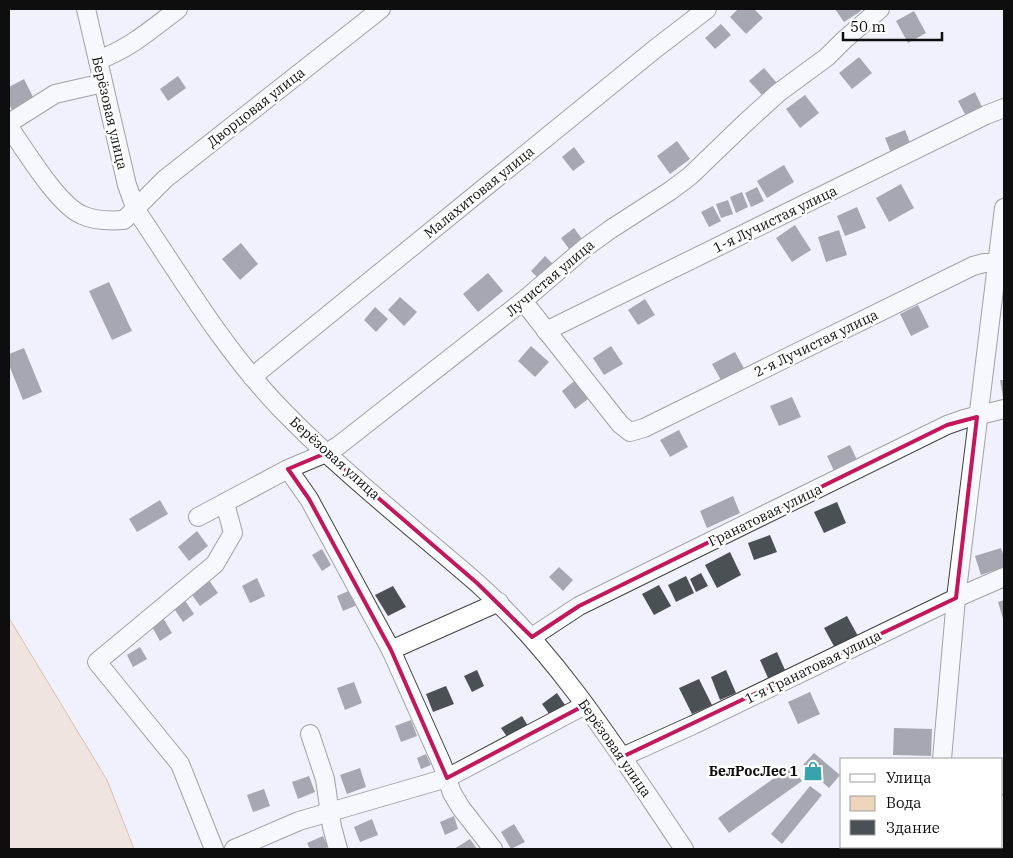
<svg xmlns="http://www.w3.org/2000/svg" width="1013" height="858" viewBox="0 0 1013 858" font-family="'IBM Plex Serif',serif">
<rect width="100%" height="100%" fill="#f0f1fd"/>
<!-- water -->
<path fill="#eed5bb" stroke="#bc874b" d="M9 618 107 780 134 849H9Z"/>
<!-- building -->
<g fill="#4b5055">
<path d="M738 9H754L763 18 746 34 730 17Z"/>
<path d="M835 9H859L861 11 844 22Z"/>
<path d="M914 11 926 33 908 43 896 21Z"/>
<path d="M721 24 731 35 715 49 705 38Z"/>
<path d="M859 57 872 73 852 89 839 73Z"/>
<path d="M764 68 777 83 763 96 749 81Z"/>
<path d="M178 76 186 88 168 101 160 89Z"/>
<path d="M24 79 34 99 12 110 9 104V87Z"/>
<path d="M975 92 982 107 966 116 958 101Z"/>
<path d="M805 95 819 113 800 128 786 109Z"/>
<path d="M905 130 911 145 891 153 885 138Z"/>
<path d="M677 141 690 159 670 174 657 156Z"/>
<path d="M574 147 585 162 573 171 562 157Z"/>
<path d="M784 165 794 182 767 198 757 181Z"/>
<path d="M901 184 914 208 889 222 876 198Z"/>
<path d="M757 187 764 201 751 207 745 193Z"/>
<path d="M742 192 748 207 736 213 730 197Z"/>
<path d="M728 200 733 214 721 218 716 204Z"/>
<path d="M713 206 721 221 709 227 701 212Z"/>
<path d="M857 207 866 228 845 236 837 216Z"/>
<path d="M795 225 811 250 792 262 776 238Z"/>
<path d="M574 228 585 243 572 253 561 238Z"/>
<path d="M839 230 847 255 826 262 818 237Z"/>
<path d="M241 243 258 264 240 280 222 259Z"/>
<path d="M545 256 556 267 542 282 531 271Z"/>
<path d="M488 273 503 291 478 312 463 294Z"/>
<path d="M109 282 132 331 112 340 89 291Z"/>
<path d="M400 297 417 312 404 326 388 310Z"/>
<path d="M645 299 655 315 638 325 628 310Z"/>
<path d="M918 305 929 327 911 336 900 314Z"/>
<path d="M375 307 388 319 376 332 364 320Z"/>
<path d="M531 346 549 362 535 377 518 361Z"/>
<path d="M611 346 623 364 604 375 593 358Z"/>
<path d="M24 348 42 392 23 400 9 365V354Z"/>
<path d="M735 352 745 370 722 382 712 364Z"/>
<path d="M578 378 592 396 575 409 562 391Z"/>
<path d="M1000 380H1004V397H1003Z"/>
<path d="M792 397 801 417 779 426 770 406Z"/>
<path d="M679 430 688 447 670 457 660 440Z"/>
<path d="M850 445 858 462 835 473 827 456Z"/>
<path d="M733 496 740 513 707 528 700 511Z"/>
<path d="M160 500 168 514 137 532 129 519Z"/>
<path d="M837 502 846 523 824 533 814 512Z"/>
<path d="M197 531 208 546 189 561 178 547Z"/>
<path d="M770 535 777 552 754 560 748 543Z"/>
<path d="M1001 548 1004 556V567L981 575 975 556Z"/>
<path d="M322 549 331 565 322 571 312 555Z"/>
<path d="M730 552 741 575 717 588 705 565Z"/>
<path d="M559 567 573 580 563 591 549 577Z"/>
<path d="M701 573 708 586 696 592 690 579Z"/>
<path d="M686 576 694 593 676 602 668 585Z"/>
<path d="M257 578 265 596 250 603 242 586Z"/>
<path d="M208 579 218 593 200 606 190 592Z"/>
<path d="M659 585 671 606 654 615 642 594Z"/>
<path d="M393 586 406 607 388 616 375 595Z"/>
<path d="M351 590 357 605 343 611 337 596Z"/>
<path d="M184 599 194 614 183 622 173 607Z"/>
<path d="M1004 600V622L998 602Z"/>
<path d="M162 616 172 633 160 641 150 623Z"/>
<path d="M847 616 858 636 835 648 824 628Z"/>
<path d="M140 647 147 659 133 667 127 655Z"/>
<path d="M777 652 785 670 768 678 760 660Z"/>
<path d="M477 670 484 686 472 692 464 676Z"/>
<path d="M726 670 736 693 720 700 711 677Z"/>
<path d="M699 679 712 705 692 714 679 688Z"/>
<path d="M354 682 362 703 345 710 337 688Z"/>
<path d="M446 686 454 704 433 712 426 694Z"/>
<path d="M810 692 820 714 798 724 788 702Z"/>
<path d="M557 693 565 705 550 715 542 704Z"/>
<path d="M522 716 528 726 508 738 501 728Z"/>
<path d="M411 720 417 736 401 742 395 726Z"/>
<path d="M894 728 932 729 931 756 893 755Z"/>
<path d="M814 753 840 775 829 788 803 765Z"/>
<path d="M426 754 431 765 421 769 417 758Z"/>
<path d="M791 766 802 781 729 833 718 818Z"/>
<path d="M360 768 366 787 347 794 340 775Z"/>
<path d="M309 776 315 792 298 799 292 782Z"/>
<path d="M810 786 822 795 782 844 771 834Z"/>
<path d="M264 789 270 806 253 812 247 795Z"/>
<path d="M454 816 458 829 445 835 440 822Z"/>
<path d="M372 819 378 835 360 842 354 827Z"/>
<path d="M514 824 525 842 511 849 501 832Z"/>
<path d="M323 836 328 847 323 849H310L307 843Z"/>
<path d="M470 839 477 849H454Z"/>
<path d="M892 847H921L919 849H889Z"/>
</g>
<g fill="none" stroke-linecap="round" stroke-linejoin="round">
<defs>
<g id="minor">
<path d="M86 9 127 185 136 210C182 278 224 350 281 409 342 472 411 526 477 583 561 658 621 756 684 849"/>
<path d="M98 60C129 49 152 29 178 9"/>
<path d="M9 123 55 94 103 83"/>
<path d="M9 127C25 150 58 205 82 215 95 221 110 221 124 220L165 179 381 9"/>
<path d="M523 301 620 424 630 432 644 428 973 266 984 263H1004"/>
<path d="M546 331 986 115 1004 108"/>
<path d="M252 377 655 49 707 9"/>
<path d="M288 469 309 499 391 650 442 764 452 793 461 808 493 849"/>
<path d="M198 517 288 469 326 453 338 446 523 301 586 247 611 229 670 191 690 176 743 125 778 93 827 57 844 40 880 9"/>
<path d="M532 637 579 606 947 425 964 419 1004 409"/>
<path d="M391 650 499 602"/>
<path d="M310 734 325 779 332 827 338 849"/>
<path d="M622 757 693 725 956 598 1004 577"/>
<path d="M942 759 956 598 1004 208"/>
<path d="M214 849 180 764 97 662 215 564 233 533 225 503"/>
<path d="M234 849 299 821 447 778 585 705"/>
<path d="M939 849V847"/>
</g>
</defs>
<!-- minor casing -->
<use href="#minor" stroke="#414141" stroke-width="20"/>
<!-- path -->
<path stroke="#303030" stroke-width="2.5" stroke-dasharray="5 2.5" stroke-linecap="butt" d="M1002 795 1004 794"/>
<!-- minor -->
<use href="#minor" stroke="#fff" stroke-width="18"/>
</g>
<!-- marked area -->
<path d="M0 0H1013V858H0ZM977 417 956 598 622 757 585 705 447 778 391 650 309 499 288 469 326 453 477 583 532 637 579 606 947 425Z" fill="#f0f1fd" fill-opacity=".55" fill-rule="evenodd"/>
<path fill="none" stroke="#c2185b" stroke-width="4" stroke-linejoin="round" d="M977 417 956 598 622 757 585 705 447 778 391 650 309 499 288 469 326 453 477 583 532 637 579 606 947 425Z"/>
<!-- icons -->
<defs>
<symbol id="shop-bare" viewBox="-9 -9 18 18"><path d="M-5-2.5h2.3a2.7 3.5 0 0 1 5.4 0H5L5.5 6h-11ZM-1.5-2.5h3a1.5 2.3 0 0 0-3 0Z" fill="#37a3ac" stroke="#fff" stroke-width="2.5" paint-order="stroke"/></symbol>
</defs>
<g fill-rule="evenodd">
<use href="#shop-bare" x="799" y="757" width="28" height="28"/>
</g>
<g text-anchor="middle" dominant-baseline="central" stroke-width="5" stroke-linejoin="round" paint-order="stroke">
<!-- street labels -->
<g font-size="14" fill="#0e0e0e" stroke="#fff">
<text transform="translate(256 107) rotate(-38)">Дворцовая улица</text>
<text transform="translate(110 113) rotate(77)">Берёзовая улица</text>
<text transform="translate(479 192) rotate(-39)">Малахитовая улица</text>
<text transform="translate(775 219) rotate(-26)">1-я Лучистая улица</text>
<text transform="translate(550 278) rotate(-40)">Лучистая улица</text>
<text transform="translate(816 343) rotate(-26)">2-я Лучистая улица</text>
<text transform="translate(335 458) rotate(42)">Берёзовая улица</text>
<text transform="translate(765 515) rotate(-26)">Гранатовая улица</text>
<text transform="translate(813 667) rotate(-26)">1-я Гранатовая улица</text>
<text transform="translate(615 748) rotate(55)">Берёзовая улица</text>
</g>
<!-- poi labels -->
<g font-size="14" font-weight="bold" fill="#0e0e0e" stroke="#fff" text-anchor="end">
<text x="798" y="771">БелРосЛес 1</text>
</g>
</g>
<!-- border -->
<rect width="1013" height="858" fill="none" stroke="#0e0e0e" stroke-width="20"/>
<!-- legend -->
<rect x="840" y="758" width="162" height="90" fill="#ffffff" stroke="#9f9f9f"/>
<rect x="850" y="774" width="25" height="8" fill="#ffffff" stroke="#9f9f9f"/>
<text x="886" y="783" font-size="15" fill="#0e0e0e">Улица</text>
<rect x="850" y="796" width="25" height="15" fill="#eed5bb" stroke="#9f9f9f"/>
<text x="886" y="808" font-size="15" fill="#0e0e0e">Вода</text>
<rect x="850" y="820" width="25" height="15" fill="#4b5055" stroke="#9f9f9f"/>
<text x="886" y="833" font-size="15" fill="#0e0e0e">Здание</text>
<!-- scale -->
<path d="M843 32v8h99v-8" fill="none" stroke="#0e0e0e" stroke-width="2.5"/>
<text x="850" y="32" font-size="15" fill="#0e0e0e" stroke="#ffffff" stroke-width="4" paint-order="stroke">50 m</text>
</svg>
